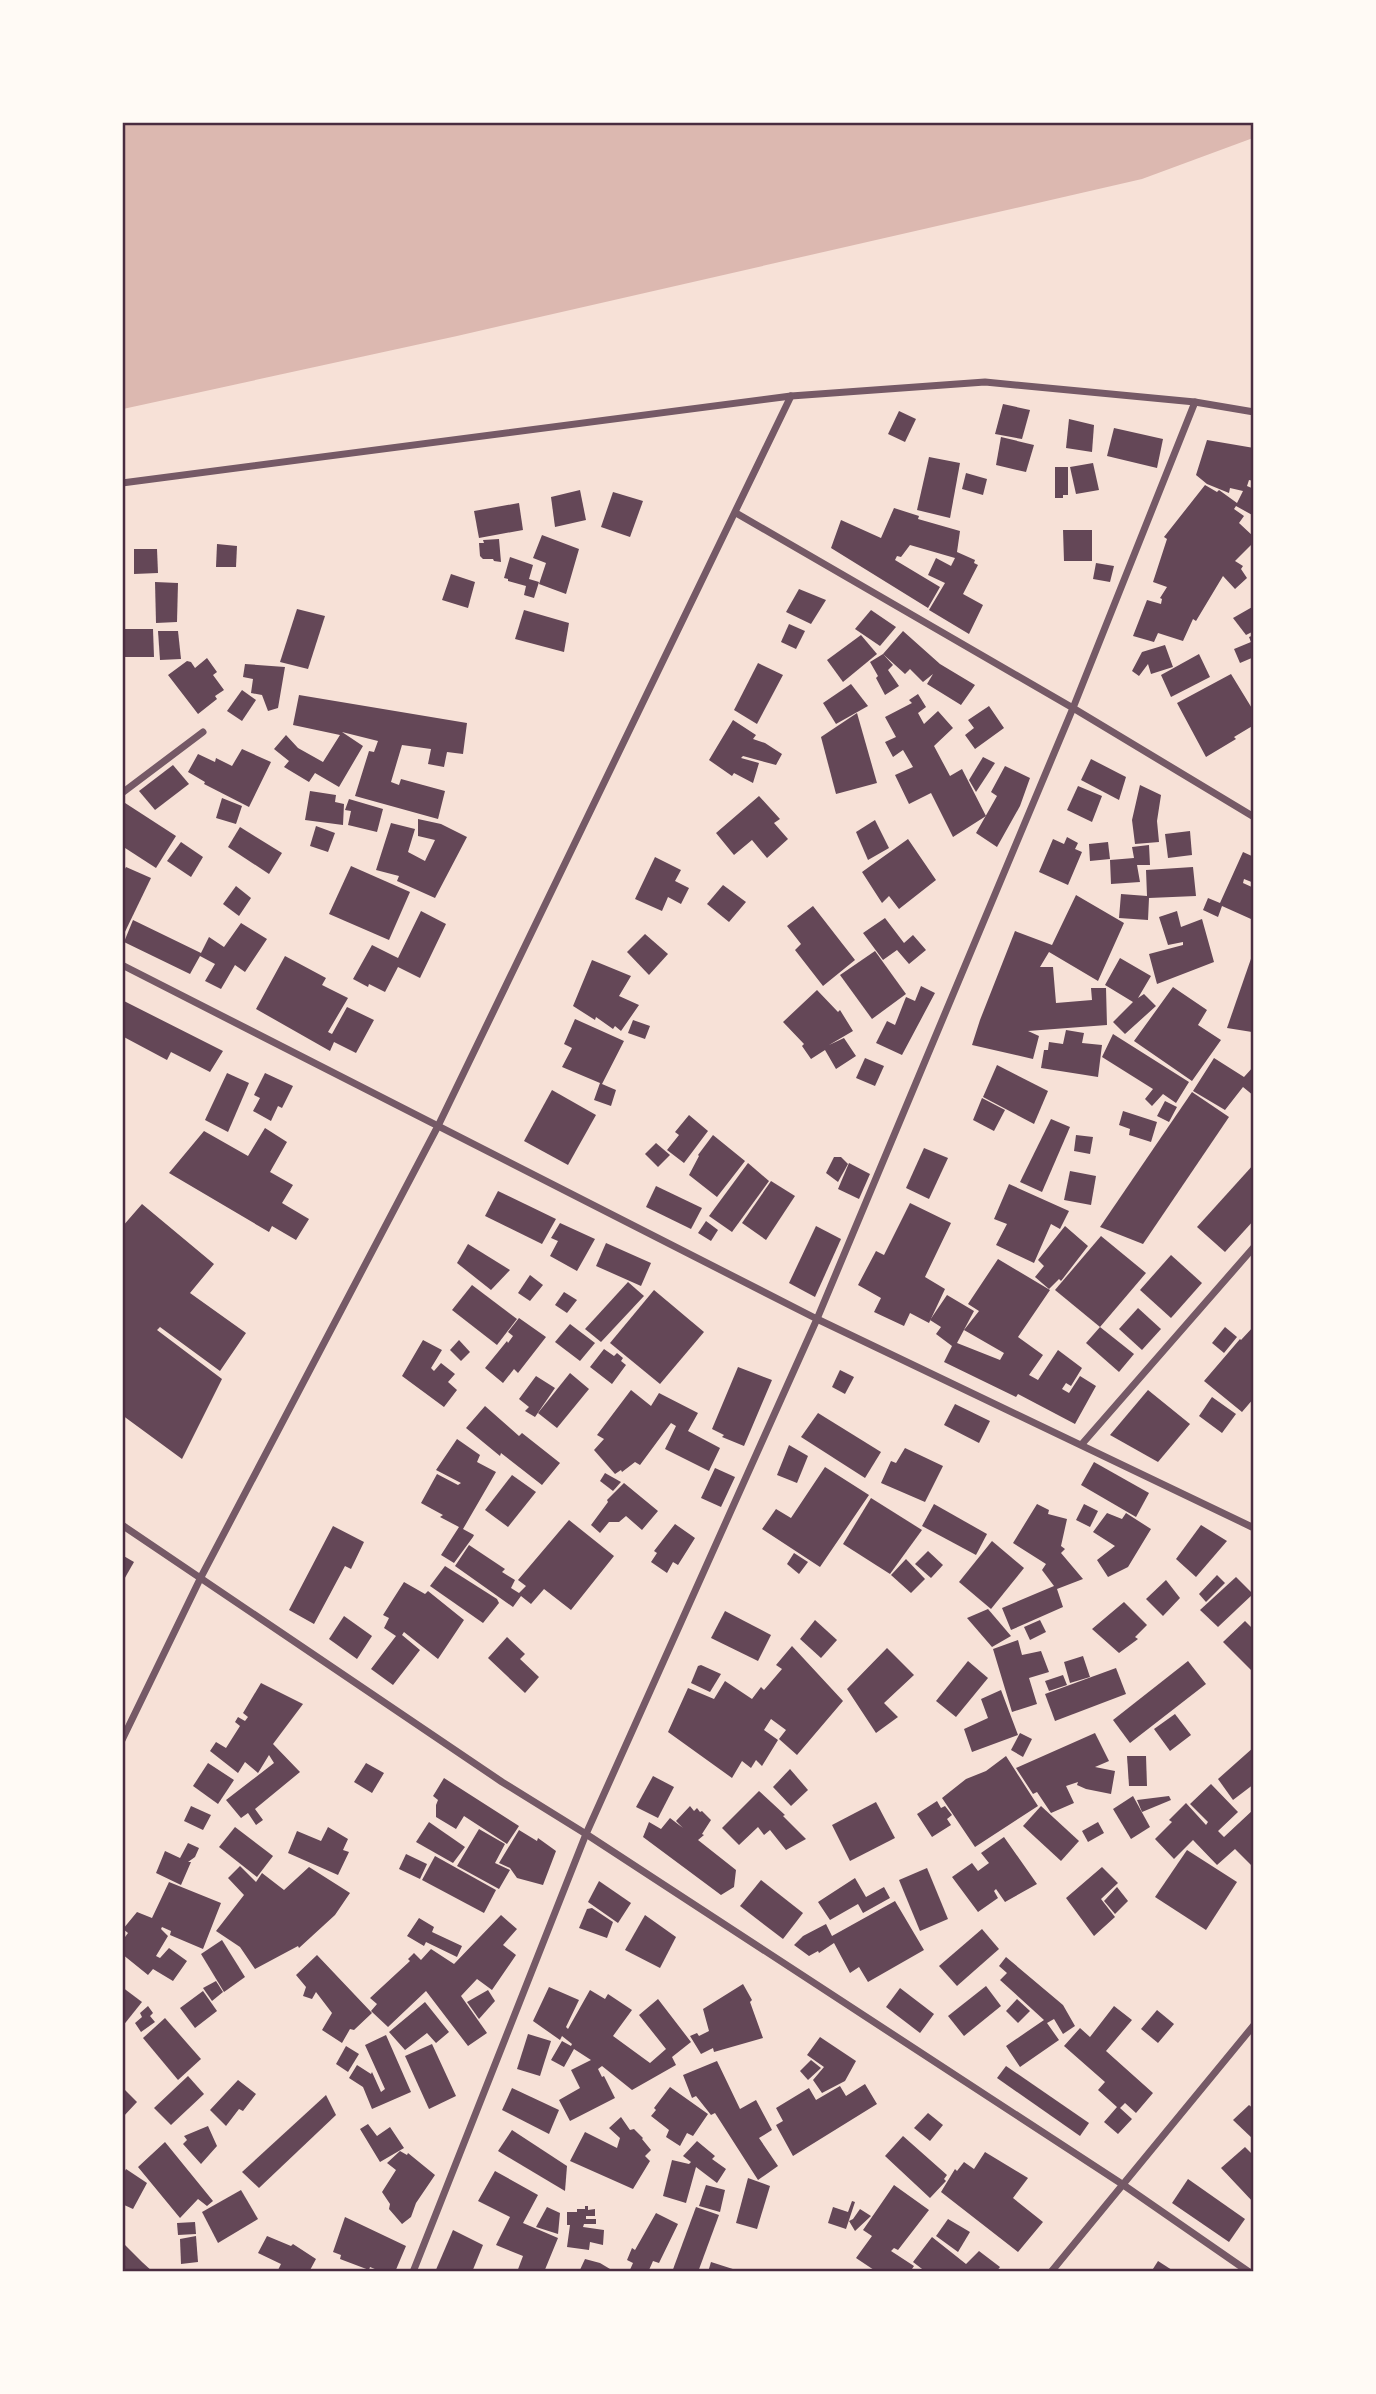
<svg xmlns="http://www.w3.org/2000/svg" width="1376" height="2394" viewBox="0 0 1376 2394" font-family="Overpass,sans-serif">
<rect width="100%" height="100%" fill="#f7e1d7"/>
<!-- water -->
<path fill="#dcb8b0" d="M1253 122V138L1142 179 457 336 123 409V123Z"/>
<!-- building -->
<g fill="#644757">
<path d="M1003 404 1030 410 1022 439 995 434Z"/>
<path d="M899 411 916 419 905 442 888 434Z"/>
<path d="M1069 419 1094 425 1092 452 1066 448Z"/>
<path d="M1114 428 1163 439 1157 468 1107 456Z"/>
<path d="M1001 437 1034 445 1026 472 996 465Z"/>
<path d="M1207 440 1254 448V481L1249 480 1247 486 1254 489V516L1236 506 1234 509 1244 516 1239 523 1254 537V542L1235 561 1243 566 1241 569 1247 578 1235 589 1223 576 1196 621 1193 619 1183 641 1158 633 1154 642 1133 636 1147 600 1161 604 1162 599 1160 598 1167 587 1153 582 1167 539 1164 537 1205 485 1217 492 1219 490 1237 503 1243 491 1230 488 1229 493 1207 484 1196 475Z"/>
<path d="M929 457 960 463 950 518 917 510Z"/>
<path d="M1093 463 1099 490 1076 494 1070 467Z"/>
<path d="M1055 467H1068V495H1063V498H1055Z"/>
<path d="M966 473 987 479 983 495 962 489Z"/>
<path d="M580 490 586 520 555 527 551 497Z"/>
<path d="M613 492 643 501 630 537 601 527Z"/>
<path d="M519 503 523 530 479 538 474 511Z"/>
<path d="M894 508 919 516 918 519 960 531 957 552 975 560 974 563 978 565 963 594 983 605 969 634 929 610 945 583 928 575 936 558 951 566 955 558 910 545 901 557 897 556 895 560 940 587 928 608 831 548 841 520 881 538Z"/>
<path d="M1063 530H1092V561H1064Z"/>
<path d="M542 535 579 549 566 594 539 584 546 563 533 558Z"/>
<path d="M499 539 501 562 494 561 493 559H483L480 556 479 543H484L483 540Z"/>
<path d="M217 544 237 546 236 567H216Z"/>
<path d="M134 549H157L158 573 134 574Z"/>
<path d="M510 557 533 565 529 579 539 582 534 598 524 595 526 586 508 581V579L504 578Z"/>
<path d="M1096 563 1114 566 1110 582 1093 579Z"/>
<path d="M451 574 475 582 468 608 442 600Z"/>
<path d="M155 582 178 583 177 622 156 623Z"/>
<path d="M799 589 826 600 811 624 786 612Z"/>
<path d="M1254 606V631L1246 635 1233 618Z"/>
<path d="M297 609 325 616 308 669 280 662Z"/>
<path d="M524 610 569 623 564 652 515 639Z"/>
<path d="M871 610 896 627 880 646 855 629Z"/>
<path d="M789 624 805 631 796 649 781 642Z"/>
<path d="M122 629H153L154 657H122Z"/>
<path d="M158 631H178L181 659 160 660Z"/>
<path d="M903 631 940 664 975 685 961 705 927 684 933 674 923 682 910 669 905 674 883 654 893 665 888 670 899 686 885 695 876 678 878 676 870 662 883 654Z"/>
<path d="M861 635 877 654 843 682 827 660Z"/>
<path d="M1254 635V657L1240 663 1234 649 1251 642 1249 637Z"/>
<path d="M1165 645 1173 667 1151 674 1148 664 1139 676 1132 671 1142 652Z"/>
<path d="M1199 654 1210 677 1171 697 1161 675Z"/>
<path d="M207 658 217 672 213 675 224 690 215 696 217 699 198 714 168 675 187 661 191 662 195 668Z"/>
<path d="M758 663 783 675 757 724 734 710Z"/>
<path d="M245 664 285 667 278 708 268 711 262 695 251 693 253 679 243 677Z"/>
<path d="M1231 674 1253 710 1251 711 1254 716V725L1234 737 1236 739 1206 757 1177 703Z"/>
<path d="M851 684 868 706 836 724 823 703Z"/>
<path d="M242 690 256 700 242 721 227 711Z"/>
<path d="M918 694 926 707 918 713 924 724 938 711 953 728 934 746 950 776 962 769 986 816 953 837 931 793 909 804 895 775 913 767 903 750 893 757 885 742 896 737 885 717 912 703 909 700Z"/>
<path d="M299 695 467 723 463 754 447 752 444 767 428 764 431 749 402 745 391 782 399 785 401 779 445 791 438 819 355 796 369 751 374 752 378 741 342 732 363 746 339 787 315 773 309 782 284 767 289 761 274 749 286 735 298 748 323 762 340 735 293 725Z"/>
<path d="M989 706 1004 728 975 749 965 735 974 728 968 720Z"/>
<path d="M857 713 877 783 836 794 821 737Z"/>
<path d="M733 720 756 735 753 739 765 743 782 754 776 765 743 756 741 758 759 763 753 783 734 773 732 776 709 760Z"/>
<path d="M242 749 271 762 249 807 204 784 205 782 188 772 198 754 215 762 216 758 232 766Z"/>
<path d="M983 757 995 763 976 792 969 780Z"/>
<path d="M1091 759 1126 777 1119 800 1081 780Z"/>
<path d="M173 765 189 784 155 810 139 791Z"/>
<path d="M1005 766 1030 778 1020 806 997 847 976 833 997 796 991 792Z"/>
<path d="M1140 785 1161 795 1157 821 1159 842 1135 844 1132 820Z"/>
<path d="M1078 786 1102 796 1092 822 1067 810Z"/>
<path d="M310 791 336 795 335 802 344 804 343 825 305 820Z"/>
<path d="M759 796 780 819 774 823 788 839 767 858 752 840 734 855 716 833Z"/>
<path d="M222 798 242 806 236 824 216 818Z"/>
<path d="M349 799 383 809 377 832 348 825 351 811 345 810Z"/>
<path d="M122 801 176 836 156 868 122 846Z"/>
<path d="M418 819 441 824 467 837 435 898 397 881 399 876 376 870 391 823 415 829 408 852 425 861 435 840 418 836Z"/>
<path d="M875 820 889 848 868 860 856 832Z"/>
<path d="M316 826 335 833 328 852 310 846Z"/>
<path d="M240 827 282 853 269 874 228 847Z"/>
<path d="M1190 831 1192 855 1168 858 1165 834Z"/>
<path d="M1067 837 1078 843 1075 849 1082 852 1068 885 1039 872 1053 839 1064 844Z"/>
<path d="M908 839 936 880 899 909 889 896 882 903 862 872Z"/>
<path d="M181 842 203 857 191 877 167 861Z"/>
<path d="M1108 842 1110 859 1090 861 1089 844Z"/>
<path d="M1149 845 1150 865H1137L1140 882 1111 884 1110 860 1134 858 1132 847Z"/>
<path d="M1243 852 1254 857V883L1244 879 1243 883 1254 888V913L1251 919 1222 906 1218 917 1203 910 1208 898 1220 903Z"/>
<path d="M655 857 681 870 675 881 689 888 681 904 668 897 662 911 635 899Z"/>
<path d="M351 866 410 892 389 940 329 914Z"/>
<path d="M126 867 151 878 122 938V874Z"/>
<path d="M1193 867 1196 896 1149 898 1148 920 1119 918 1121 894 1147 896 1146 870Z"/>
<path d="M723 885 746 902 729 922 707 904Z"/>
<path d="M236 886 251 898 239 916 223 904Z"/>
<path d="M1076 895 1124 923 1098 981 1049 952 1040 967H1053L1056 1003 1092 1000 1091 988H1106L1107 1025 1028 1031 1039 1036 1033 1059 972 1045 980 1020 1015 931 1052 945Z"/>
<path d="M813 906 855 960 823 986 795 950 801 944 787 926Z"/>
<path d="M421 911 446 924 420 978 398 967 385 992 369 984 368 987 353 979 372 945 398 958Z"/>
<path d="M1177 911 1181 927 1202 919 1214 962 1157 984 1149 954 1183 945V942L1168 945 1159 917Z"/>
<path d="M885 918 904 943 913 935 926 950 909 964 897 950 883 960 863 933Z"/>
<path d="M133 920 201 953 209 937 224 947 241 923 267 939 245 972 235 965 221 989 205 981 215 964 200 956 190 974 124 942Z"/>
<path d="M645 934 668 954 649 975 627 952Z"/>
<path d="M1254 950V1030L1252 1032 1227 1028Z"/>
<path d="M875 951 906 994 872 1019 840 975Z"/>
<path d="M285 956 326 978 322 985 348 998 328 1032 332 1034 347 1007 374 1020 356 1053 334 1042 330 1051 256 1009Z"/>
<path d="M1120 958 1151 976 1138 998 1144 994 1156 1006 1125 1034 1113 1022 1133 1002 1105 985Z"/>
<path d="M592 960 631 976 619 996 639 1005 621 1031 615 1026 613 1029 596 1017 595 1020 573 1006Z"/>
<path d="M921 986 935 993 902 1055 876 1043 887 1021 895 1025 906 997 915 1001Z"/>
<path d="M1173 987 1207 1010 1198 1025 1221 1040 1192 1081 1134 1041Z"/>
<path d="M817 990 838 1012 840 1010 853 1031 829 1045 844 1038 856 1056 836 1069 825 1050 811 1059 802 1046 804 1044 783 1022Z"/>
<path d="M122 1000 223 1051 210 1072 171 1052 167 1060 122 1036Z"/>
<path d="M575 1019 624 1041 602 1084 616 1090 611 1106 594 1100 600 1083 562 1067 572 1048 564 1044Z"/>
<path d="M633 1020 650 1026 645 1039 628 1033Z"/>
<path d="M1066 1030 1084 1033 1082 1043 1102 1045 1098 1077 1041 1068 1044 1050H1048L1049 1042 1063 1044Z"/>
<path d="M1113 1034 1189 1082 1176 1103 1163 1094 1152 1106 1145 1099 1153 1089 1102 1057Z"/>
<path d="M865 1058 884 1066 875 1086 856 1078Z"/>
<path d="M1214 1058 1244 1077 1254 1066V1096L1243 1087 1225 1110 1193 1091Z"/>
<path d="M997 1065 1048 1091 1034 1124 983 1097Z"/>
<path d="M227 1073 249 1083 228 1132 205 1120Z"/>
<path d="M265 1073 293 1086 282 1108 278 1106 271 1121 253 1111 260 1098 254 1095Z"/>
<path d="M552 1090 596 1115 568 1165 524 1141Z"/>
<path d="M1192 1092 1229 1117 1143 1244 1100 1227Z"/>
<path d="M982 1098 1005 1110 994 1131 973 1120Z"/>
<path d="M1165 1101 1177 1107 1169 1122 1157 1116Z"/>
<path d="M1123 1111 1157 1122 1151 1142 1129 1135 1130 1129 1119 1125Z"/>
<path d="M689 1115 708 1131 684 1163 667 1150 679 1135 675 1132Z"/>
<path d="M1051 1119 1070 1127 1042 1192 1020 1182Z"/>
<path d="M265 1128 287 1142 270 1172 293 1185 282 1203 309 1219 296 1240 272 1226 269 1232 169 1173 204 1131 248 1156Z"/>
<path d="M713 1135 745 1161 717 1197 689 1175 699 1156 698 1155Z"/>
<path d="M1076 1135 1093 1137 1090 1154 1074 1151Z"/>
<path d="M656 1143 670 1155 658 1167 645 1154Z"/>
<path d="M924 1148 948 1158 929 1199 906 1188Z"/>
<path d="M834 1157H841L848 1164 838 1182 826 1173Z"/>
<path d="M748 1163 769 1181 732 1232 709 1216Z"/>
<path d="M849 1163 870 1174 859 1199 838 1189Z"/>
<path d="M1254 1164V1220L1225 1252 1197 1227Z"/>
<path d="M1070 1171 1096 1176 1091 1205 1064 1200Z"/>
<path d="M771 1181 795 1196 766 1240 742 1223Z"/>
<path d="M1009 1184 1069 1211 1060 1229 1051 1224 1034 1263 996 1245 1007 1224 994 1219Z"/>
<path d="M656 1186 702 1208 691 1229 646 1207Z"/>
<path d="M498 1191 556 1219 542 1244 485 1216Z"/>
<path d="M910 1203 951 1223 925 1277 945 1289 929 1323 910 1313 904 1326 874 1312 881 1298 858 1285 876 1251 884 1255Z"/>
<path d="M142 1204 214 1264 190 1293 246 1333 220 1371 160 1327 157 1330 222 1379 182 1459 122 1415V1227Z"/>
<path d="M706 1221 718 1230 711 1241 698 1233Z"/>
<path d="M560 1223 595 1239 577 1271 550 1256 558 1241 551 1238Z"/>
<path d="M816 1226 841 1239 815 1297 789 1283Z"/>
<path d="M1065 1226 1088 1246 1061 1281 1059 1279 1049 1289 1035 1277 1044 1266 1038 1260Z"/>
<path d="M1101 1236 1146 1273 1100 1327 1055 1290Z"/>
<path d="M606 1243 651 1263 641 1286 596 1266Z"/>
<path d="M468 1244 510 1270 491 1290 457 1263Z"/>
<path d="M1171 1255 1202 1283 1171 1318 1140 1290Z"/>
<path d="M998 1259 1050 1290 1018 1337 1043 1355 1029 1375 1038 1380 1058 1350 1082 1368 1071 1386 1066 1383 1062 1389 1069 1393 1080 1376 1096 1386 1075 1424 1018 1394 1016 1397 944 1362 952 1346 936 1334 941 1327 930 1320 947 1295 974 1311 957 1343 1000 1360 1004 1353 964 1330 979 1311 968 1304Z"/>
<path d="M530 1275 543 1285 530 1301 518 1293Z"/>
<path d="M628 1282 644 1296 601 1342 585 1329Z"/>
<path d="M472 1285 517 1319 497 1345 452 1310Z"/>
<path d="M654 1290 704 1332 660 1384 610 1343Z"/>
<path d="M564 1292 577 1300 567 1313 555 1305Z"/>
<path d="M1138 1308 1161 1329 1142 1350 1119 1329Z"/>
<path d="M519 1318 546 1337 518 1373 514 1369 503 1383 485 1368 507 1341 508 1343 513 1336 508 1332Z"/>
<path d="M570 1324 595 1343 580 1361 555 1342Z"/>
<path d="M1254 1326V1398L1242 1412 1204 1381 1240 1339 1241 1340Z"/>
<path d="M1100 1327 1134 1354 1119 1372 1086 1343Z"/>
<path d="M1225 1327 1237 1337 1224 1353 1212 1343Z"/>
<path d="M423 1340 442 1350 431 1368 434 1371 441 1363 455 1374 448 1382 457 1390 444 1407 402 1376Z"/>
<path d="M459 1340 470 1352 461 1361 450 1350Z"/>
<path d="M604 1349 614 1356 617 1353 623 1358 621 1361 626 1365 612 1384 590 1367Z"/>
<path d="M738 1367 772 1380 744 1446 722 1437 724 1435 712 1429Z"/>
<path d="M840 1370 854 1377 845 1394 832 1387Z"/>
<path d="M570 1373 589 1389 557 1428 538 1413Z"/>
<path d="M536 1376 555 1388 535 1417 525 1411 529 1407 519 1399Z"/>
<path d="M631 1390 651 1406 659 1393 698 1413 688 1431 720 1448 709 1471 665 1449 676 1426 671 1423 640 1465 635 1462 622 1472 621 1470 615 1474 594 1450 604 1439 597 1435Z"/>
<path d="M1148 1390 1190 1424 1158 1462 1110 1435Z"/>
<path d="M1212 1397 1236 1414 1222 1433 1199 1416Z"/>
<path d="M955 1404 990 1421 979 1443 944 1425Z"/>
<path d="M485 1406 519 1436 522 1433 560 1463 542 1485 501 1453 500 1456 466 1428Z"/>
<path d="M818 1413 881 1452 865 1478 801 1437Z"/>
<path d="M457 1439 480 1455 477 1462 496 1472 463 1529 474 1535 473 1537 454 1563 441 1555 459 1527 440 1517 443 1515 421 1503 437 1474 458 1485 461 1483 436 1470Z"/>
<path d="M789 1445 808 1456 797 1483 777 1475Z"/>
<path d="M905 1448 943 1466 925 1502 881 1483 891 1461 896 1463Z"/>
<path d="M1094 1462 1149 1493 1136 1517 1081 1485Z"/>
<path d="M825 1467 869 1495 820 1567 762 1529 776 1509 791 1518Z"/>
<path d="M715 1468 735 1477 721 1507 701 1498Z"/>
<path d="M605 1473 621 1482 613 1491 600 1481Z"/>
<path d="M512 1475 536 1492 508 1527 485 1510Z"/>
<path d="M624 1483 658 1511 642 1530 626 1516 619 1522H609L600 1533 591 1525 608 1502 607 1500Z"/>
<path d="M871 1498 922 1530 890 1574 843 1544Z"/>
<path d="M934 1504 987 1534 976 1555 922 1526Z"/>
<path d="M1037 1504 1049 1510 1048 1514 1067 1519 1061 1546 1065 1549 1061 1553 1083 1579 1057 1589 1063 1607 1011 1630 1002 1608 1054 1586 1042 1570 1046 1564 1013 1543Z"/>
<path d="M1084 1504 1098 1511 1090 1527 1076 1520Z"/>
<path d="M1107 1513 1122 1519 1126 1513 1151 1529 1128 1567 1108 1577 1097 1560 1115 1546 1093 1532Z"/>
<path d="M569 1520 614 1556 571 1610 544 1589 531 1604 521 1596 513 1607 455 1566 469 1545 505 1569 502 1572 515 1580 511 1588 519 1593 526 1586 518 1580Z"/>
<path d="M675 1524 695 1538 678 1565 673 1562 667 1573 651 1562 657 1553 654 1551Z"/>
<path d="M1201 1525 1227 1541 1196 1577 1176 1559Z"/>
<path d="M333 1526 364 1542 351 1569 345 1566 314 1624 289 1610Z"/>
<path d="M992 1541 1024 1568 991 1609 959 1582Z"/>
<path d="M928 1551 943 1565 931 1578 915 1564Z"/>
<path d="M794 1553 808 1562 799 1574 787 1564Z"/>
<path d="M122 1555 134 1562 122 1583Z"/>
<path d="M906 1559 925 1579 911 1593 891 1575Z"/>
<path d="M445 1566 497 1599 499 1603 483 1623 430 1586Z"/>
<path d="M1217 1575 1225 1583 1206 1602 1199 1594Z"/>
<path d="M1236 1577 1253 1594 1218 1627 1200 1610Z"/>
<path d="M1166 1580 1180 1598 1163 1616 1146 1599Z"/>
<path d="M404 1582 425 1594 428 1591 464 1620 438 1659 404 1632 402 1635 420 1650 393 1685 371 1669 396 1636 384 1628 389 1618 383 1615Z"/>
<path d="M1124 1602 1147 1625 1135 1637 1138 1639 1119 1653 1092 1629Z"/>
<path d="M988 1609 1011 1636 992 1647 967 1618Z"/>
<path d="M725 1611 771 1635 758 1661 711 1638Z"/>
<path d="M344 1616 372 1636 357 1659 329 1639Z"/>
<path d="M815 1620 837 1640 821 1658 800 1639Z"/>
<path d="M1040 1620 1046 1632 1030 1640 1024 1627Z"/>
<path d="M1245 1621 1254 1630V1673L1223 1642Z"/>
<path d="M507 1637 525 1654 520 1659 539 1677 525 1693 488 1658Z"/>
<path d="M1018 1640 1022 1655 1041 1651 1049 1672 1029 1678 1037 1704 1012 1712 993 1649Z"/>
<path d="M792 1646 843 1701 797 1755 779 1739 786 1730 771 1719 764 1730 778 1740 762 1766 756 1760 751 1768 742 1761 732 1778 668 1732 688 1688 714 1699 725 1681 752 1699 761 1687 764 1690 782 1669 776 1665Z"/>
<path d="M887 1648 914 1675 884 1703 898 1717 876 1733 847 1689Z"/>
<path d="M1083 1656 1090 1677 1070 1683 1064 1662Z"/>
<path d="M968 1661 988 1678 956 1717 936 1701Z"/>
<path d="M1188 1661 1206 1684 1130 1743 1113 1720Z"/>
<path d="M701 1665 721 1674 710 1692 691 1683 698 1666Z"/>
<path d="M1116 1668 1126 1694 1055 1721 1045 1694Z"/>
<path d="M1063 1675 1067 1685 1049 1691 1045 1681Z"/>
<path d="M261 1683 303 1704 273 1744 300 1772 255 1809 263 1820 256 1825 248 1813 241 1818 226 1800 274 1763 269 1755 258 1773 245 1762 238 1773 210 1751 216 1742 226 1748 240 1726 235 1722 238 1717 245 1721 248 1717 243 1713Z"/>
<path d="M1001 1690 1018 1735 972 1752 964 1729 988 1718 981 1699Z"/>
<path d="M1175 1714 1191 1735 1170 1751 1154 1729Z"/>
<path d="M1020 1733 1032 1739 1023 1757 1011 1750Z"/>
<path d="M1095 1733 1109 1761 1095 1767 1115 1771 1111 1794 1086 1789 1077 1785 1078 1782 1066 1786 1074 1803 1051 1813 1037 1792 1033 1794 1016 1768Z"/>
<path d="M1254 1747V1784L1233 1800 1218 1779Z"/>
<path d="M1006 1756 1038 1806 975 1847 942 1798 966 1779 986 1771Z"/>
<path d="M1127 1756H1146L1147 1786H1129Z"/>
<path d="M208 1763 234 1780 218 1804 193 1786Z"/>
<path d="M366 1763 384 1773 372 1793 354 1782Z"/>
<path d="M790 1769 808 1790 791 1806 773 1787Z"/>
<path d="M653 1776 674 1787 658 1818 636 1807Z"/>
<path d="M444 1778 519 1826 507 1844 464 1816 456 1829 436 1817V1805L438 1800 433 1796Z"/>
<path d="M1211 1784 1238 1812 1218 1831 1224 1837 1254 1809V1868L1235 1849 1217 1865 1193 1840 1174 1859 1155 1839 1172 1822 1169 1820 1186 1803 1206 1825 1208 1822 1190 1804Z"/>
<path d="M759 1791 785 1815 783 1816 806 1839 786 1850 770 1830 764 1835 758 1827 739 1845 722 1828Z"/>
<path d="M1133 1796 1150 1827 1131 1839 1113 1809Z"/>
<path d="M1169 1796 1171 1800 1142 1812 1137 1800Z"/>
<path d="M937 1801 941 1808 945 1806 952 1815 947 1819 951 1825 932 1837 917 1814Z"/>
<path d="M876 1802 895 1838 850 1861 832 1825Z"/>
<path d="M191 1806 211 1815 203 1830 184 1821Z"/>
<path d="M690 1806 694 1811 697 1808 700 1812 702 1811 711 1820 702 1834 704 1835 698 1840 736 1870 734 1887 721 1895 643 1837 649 1822 661 1829 670 1818 683 1828 676 1821Z"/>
<path d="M1041 1806 1079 1841 1061 1861 1023 1826Z"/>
<path d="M429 1822 465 1847 453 1863 416 1842Z"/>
<path d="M1098 1822 1104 1833 1088 1842 1082 1831Z"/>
<path d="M235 1827 273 1856 257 1877 219 1847Z"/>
<path d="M328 1827 348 1839 343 1850 349 1852 338 1875 288 1853 297 1831 321 1841Z"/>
<path d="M479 1829 505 1844 495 1863 510 1870 499 1889 457 1866Z"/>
<path d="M519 1830 537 1841 538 1838 556 1851 543 1885 517 1878 510 1868 499 1863Z"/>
<path d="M1004 1837 1037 1884 1005 1902 996 1889 994 1891 998 1898 978 1912 952 1877 972 1863 978 1871 989 1863 981 1853Z"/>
<path d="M188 1843 199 1848 195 1857 188 1862H191L181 1885 156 1873 165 1851 180 1858Z"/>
<path d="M1187 1850 1237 1882 1206 1930 1155 1897Z"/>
<path d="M406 1854 427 1864 420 1879 399 1869Z"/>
<path d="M435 1856 496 1890 484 1913 422 1880Z"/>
<path d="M240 1866 256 1882 262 1873 284 1890 309 1867 350 1893 335 1915 299 1948 298 1946 255 1969 240 1947 216 1931 244 1895 228 1878Z"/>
<path d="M1102 1867 1118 1883 1101 1899 1115 1917 1094 1936 1066 1898Z"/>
<path d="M927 1868 948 1919 920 1931 899 1880Z"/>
<path d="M855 1878 866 1897 884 1887 890 1898 863 1913 858 1904 830 1920 818 1902Z"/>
<path d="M761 1880 803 1913 783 1939 740 1906Z"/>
<path d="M599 1881 631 1903 618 1923 588 1902Z"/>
<path d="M169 1882 221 1903 203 1949 170 1935 171 1931 162 1927 161 1929 168 1936 156 1956 160 1958 169 1948 187 1961 173 1981 153 1969 148 1975 122 1954V1941L128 1933 123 1929 137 1912 152 1918Z"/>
<path d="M1117 1887 1128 1901 1115 1914 1104 1901Z"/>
<path d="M895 1901 924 1950 868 1982 859 1967 850 1973 834 1943 819 1953 818 1951 809 1956 794 1945 803 1936 826 1924 832 1936Z"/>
<path d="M592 1908 613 1922 607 1938 579 1928 587 1909Z"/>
<path d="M501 1915 517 1929 503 1945 516 1955 492 1990 477 1979 461 1996 487 2033 468 2046 426 1991 388 2027 371 2011 377 2004 370 1998 410 1961 408 1959 414 1953 421 1960 431 1949 454 1964Z"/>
<path d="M645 1915 676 1937 660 1968 625 1950Z"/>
<path d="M419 1918 434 1927 432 1932 462 1946 457 1957 426 1942 424 1946 407 1936Z"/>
<path d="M982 1929 999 1949 957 1986 939 1966Z"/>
<path d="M222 1940 245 1977 224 1992 201 1954Z"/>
<path d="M317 1955 372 2013 354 2030 350 2029 342 2043 322 2030 332 2013 316 1992 312 1999 303 1996 306 1987 296 1975Z"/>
<path d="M1006 1957 1063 2005 1075 2026 1063 2034 1054 2019 1047 2023 1059 2040 1020 2067 1006 2046 1044 2020 1000 1980 1007 1973 999 1966Z"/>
<path d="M216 1981 223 1992 212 2001 203 1988Z"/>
<path d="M743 1984 752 2000 750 2002 763 2038 714 2052 713 2048 701 2054 690 2036 697 2033 699 2036 709 2031 703 2009Z"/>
<path d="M986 1986 1001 2006 964 2036 948 2016Z"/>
<path d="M122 1987 142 2002 122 2027Z"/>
<path d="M549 1987 579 2000 566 2027 568 2029 590 1990 605 1999 608 1994 632 2010 613 2036 650 2063 666 2049 639 2015 658 1999 691 2042 672 2057 676 2065 632 2090 602 2066 598 2069 602 2077 604 2076 615 2098 570 2121 559 2100 580 2088 571 2070 591 2060 574 2049 564 2067 551 2060 562 2041 571 2046 572 2044 562 2036 560 2040 533 2021Z"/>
<path d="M900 1988 934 2014 920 2033 886 2007Z"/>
<path d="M488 1990 495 2001 479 2019 467 2002Z"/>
<path d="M203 1991 217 2011 195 2028 180 2008Z"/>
<path d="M1017 1999 1030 2011 1018 2023 1006 2011Z"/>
<path d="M425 2002 449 2032 436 2043 427 2033 405 2050 389 2032Z"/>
<path d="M148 2006 153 2013 150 2016 155 2022 141 2032 135 2023 142 2017 140 2013Z"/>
<path d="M1114 2006 1132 2020 1106 2051 1153 2093 1136 2113 1125 2103 1120 2108 1132 2119 1118 2134 1104 2122 1117 2107 1098 2090 1105 2082 1064 2046 1080 2028 1090 2037Z"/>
<path d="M1157 2010 1174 2024 1158 2043 1141 2029Z"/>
<path d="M165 2018 201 2059 178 2080 143 2038Z"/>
<path d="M528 2034 551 2041 540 2076 517 2069Z"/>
<path d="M386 2035 411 2092 372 2109 363 2087 349 2078 357 2065 371 2074 372 2072 381 2092 385 2089 365 2045Z"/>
<path d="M820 2037 856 2061 845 2081 822 2093 813 2080 824 2067 807 2055Z"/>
<path d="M432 2044 456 2096 429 2109 405 2056Z"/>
<path d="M346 2046 359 2054 348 2072 336 2064Z"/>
<path d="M811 2060 821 2068 808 2080 800 2071Z"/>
<path d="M717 2061 740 2109 756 2100 772 2130 759 2138 778 2166 758 2180 715 2113 711 2115 696 2096 692 2098 683 2075Z"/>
<path d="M1006 2066 1089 2123 1080 2136 997 2078Z"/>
<path d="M188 2076 204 2094 171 2125 154 2108Z"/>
<path d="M238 2080 256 2094 243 2111 239 2109 226 2126 210 2110Z"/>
<path d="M865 2084 877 2104 793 2156 776 2125 783 2121 776 2108 809 2088 816 2100 840 2086 846 2096Z"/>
<path d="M122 2087 137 2102 122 2118Z"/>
<path d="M670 2087 708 2114 693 2136 687 2133 680 2146 666 2137 669 2130 651 2116 656 2110 654 2108Z"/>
<path d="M512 2088 559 2110 549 2134 502 2110Z"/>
<path d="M326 2095 336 2115 259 2188 242 2172Z"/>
<path d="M1249 2105 1254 2109V2140L1233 2120Z"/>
<path d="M928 2113 943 2125 930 2141 914 2128Z"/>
<path d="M621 2117 630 2130 634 2129 643 2138 642 2139 651 2150 645 2156 650 2161 633 2189 570 2161 585 2132 617 2148 620 2138 609 2128Z"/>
<path d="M368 2124 377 2136 390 2127 404 2148 380 2162 360 2129Z"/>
<path d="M208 2126 217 2146 201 2164 183 2144 187 2140 184 2136Z"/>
<path d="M512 2130 567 2166 565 2191 498 2151Z"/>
<path d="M903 2136 947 2175 944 2179 946 2181 930 2198 885 2156Z"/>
<path d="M697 2141 715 2156 712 2159 726 2169 717 2183 696 2167 686 2203 663 2196 672 2160 689 2164 691 2162 683 2156Z"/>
<path d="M165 2142 213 2201 207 2206 198 2199 180 2218 138 2167Z"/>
<path d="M1245 2147 1254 2156V2203L1221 2168Z"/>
<path d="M400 2151 407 2155 408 2153 435 2175 416 2203 411 2217 402 2224 389 2209 390 2204 382 2192 396 2170 387 2163Z"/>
<path d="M985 2152 1028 2178 1013 2198 1043 2222 1018 2252 941 2192 955 2169 957 2171 964 2162 974 2169Z"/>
<path d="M126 2169 147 2183 133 2209 122 2204V2176Z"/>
<path d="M495 2171 538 2195 523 2223 558 2238 544 2272H517L523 2256 496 2245 510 2217 478 2201Z"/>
<path d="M748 2178 770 2186 757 2229 736 2223Z"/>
<path d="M1188 2179 1245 2219 1229 2242 1172 2203Z"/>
<path d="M706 2185 725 2190 720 2212 699 2206Z"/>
<path d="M894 2185 929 2210 898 2250 894 2248 891 2251 914 2266 910 2272H877L856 2258 872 2236 863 2230Z"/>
<path d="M241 2190 258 2219 218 2243 202 2212Z"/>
<path d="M852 2201 855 2202 846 2229 828 2223 833 2207 848 2212Z"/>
<path d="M585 2206H588V2210L595 2209V2216H586V2219H596V2224H584L583 2227 604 2230 603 2245 590 2242 589 2250 567 2247 570 2225H567V2212H577V2209H585Z"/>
<path d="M547 2207 560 2213 558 2234 536 2227Z"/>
<path d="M696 2207 719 2215 698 2272H672Z"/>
<path d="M860 2209 871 2216 855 2231 849 2221 853 2219Z"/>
<path d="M656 2213 678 2224 659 2263 653 2261 649 2270 652 2272H629L633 2263 627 2260 632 2248 635 2250Z"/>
<path d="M345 2217 406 2246 395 2272H382L370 2267 369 2270 340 2259 341 2255 333 2252Z"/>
<path d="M948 2219 970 2232 958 2252 936 2236Z"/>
<path d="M195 2222 196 2234 178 2235 177 2223Z"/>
<path d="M453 2230 483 2245 472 2272H435Z"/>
<path d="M196 2236 198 2262 181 2264 180 2239Z"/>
<path d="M267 2236 291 2246 293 2244 316 2259 309 2272H277L281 2264 258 2253Z"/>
<path d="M932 2237 966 2264 979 2251 1000 2267 996 2272H926L913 2262Z"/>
<path d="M122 2242 142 2262 153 2272H122Z"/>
<path d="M585 2259 600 2263 615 2272H579Z"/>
<path d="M1158 2261 1175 2272H1151Z"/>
<path d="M711 2262 739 2271V2272H708Z"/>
</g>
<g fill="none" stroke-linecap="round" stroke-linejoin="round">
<!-- minor -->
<g stroke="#755966" stroke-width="7">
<path d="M122 483 791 396 985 382 1195 402 1254 412"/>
<path d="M736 513 1073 708 1254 817"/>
<path d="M122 793 203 732"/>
<path d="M122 965 817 1319 1254 1528"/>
<path d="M1082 1444 1254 1247"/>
<path d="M122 1525 502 1782 586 1834 1122 2184 1249 2272"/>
<path d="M122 1740 201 1577 438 1126 791 396"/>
<path d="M413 2272 586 1834 817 1319 1073 708 1195 402"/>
<path d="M1051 2272 1254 2025"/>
</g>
</g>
<!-- border -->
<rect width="1376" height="2394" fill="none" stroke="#fffaf5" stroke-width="248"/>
<rect x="124" y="124" width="1128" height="2146" fill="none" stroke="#4a2c40" stroke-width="2.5"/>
</svg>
